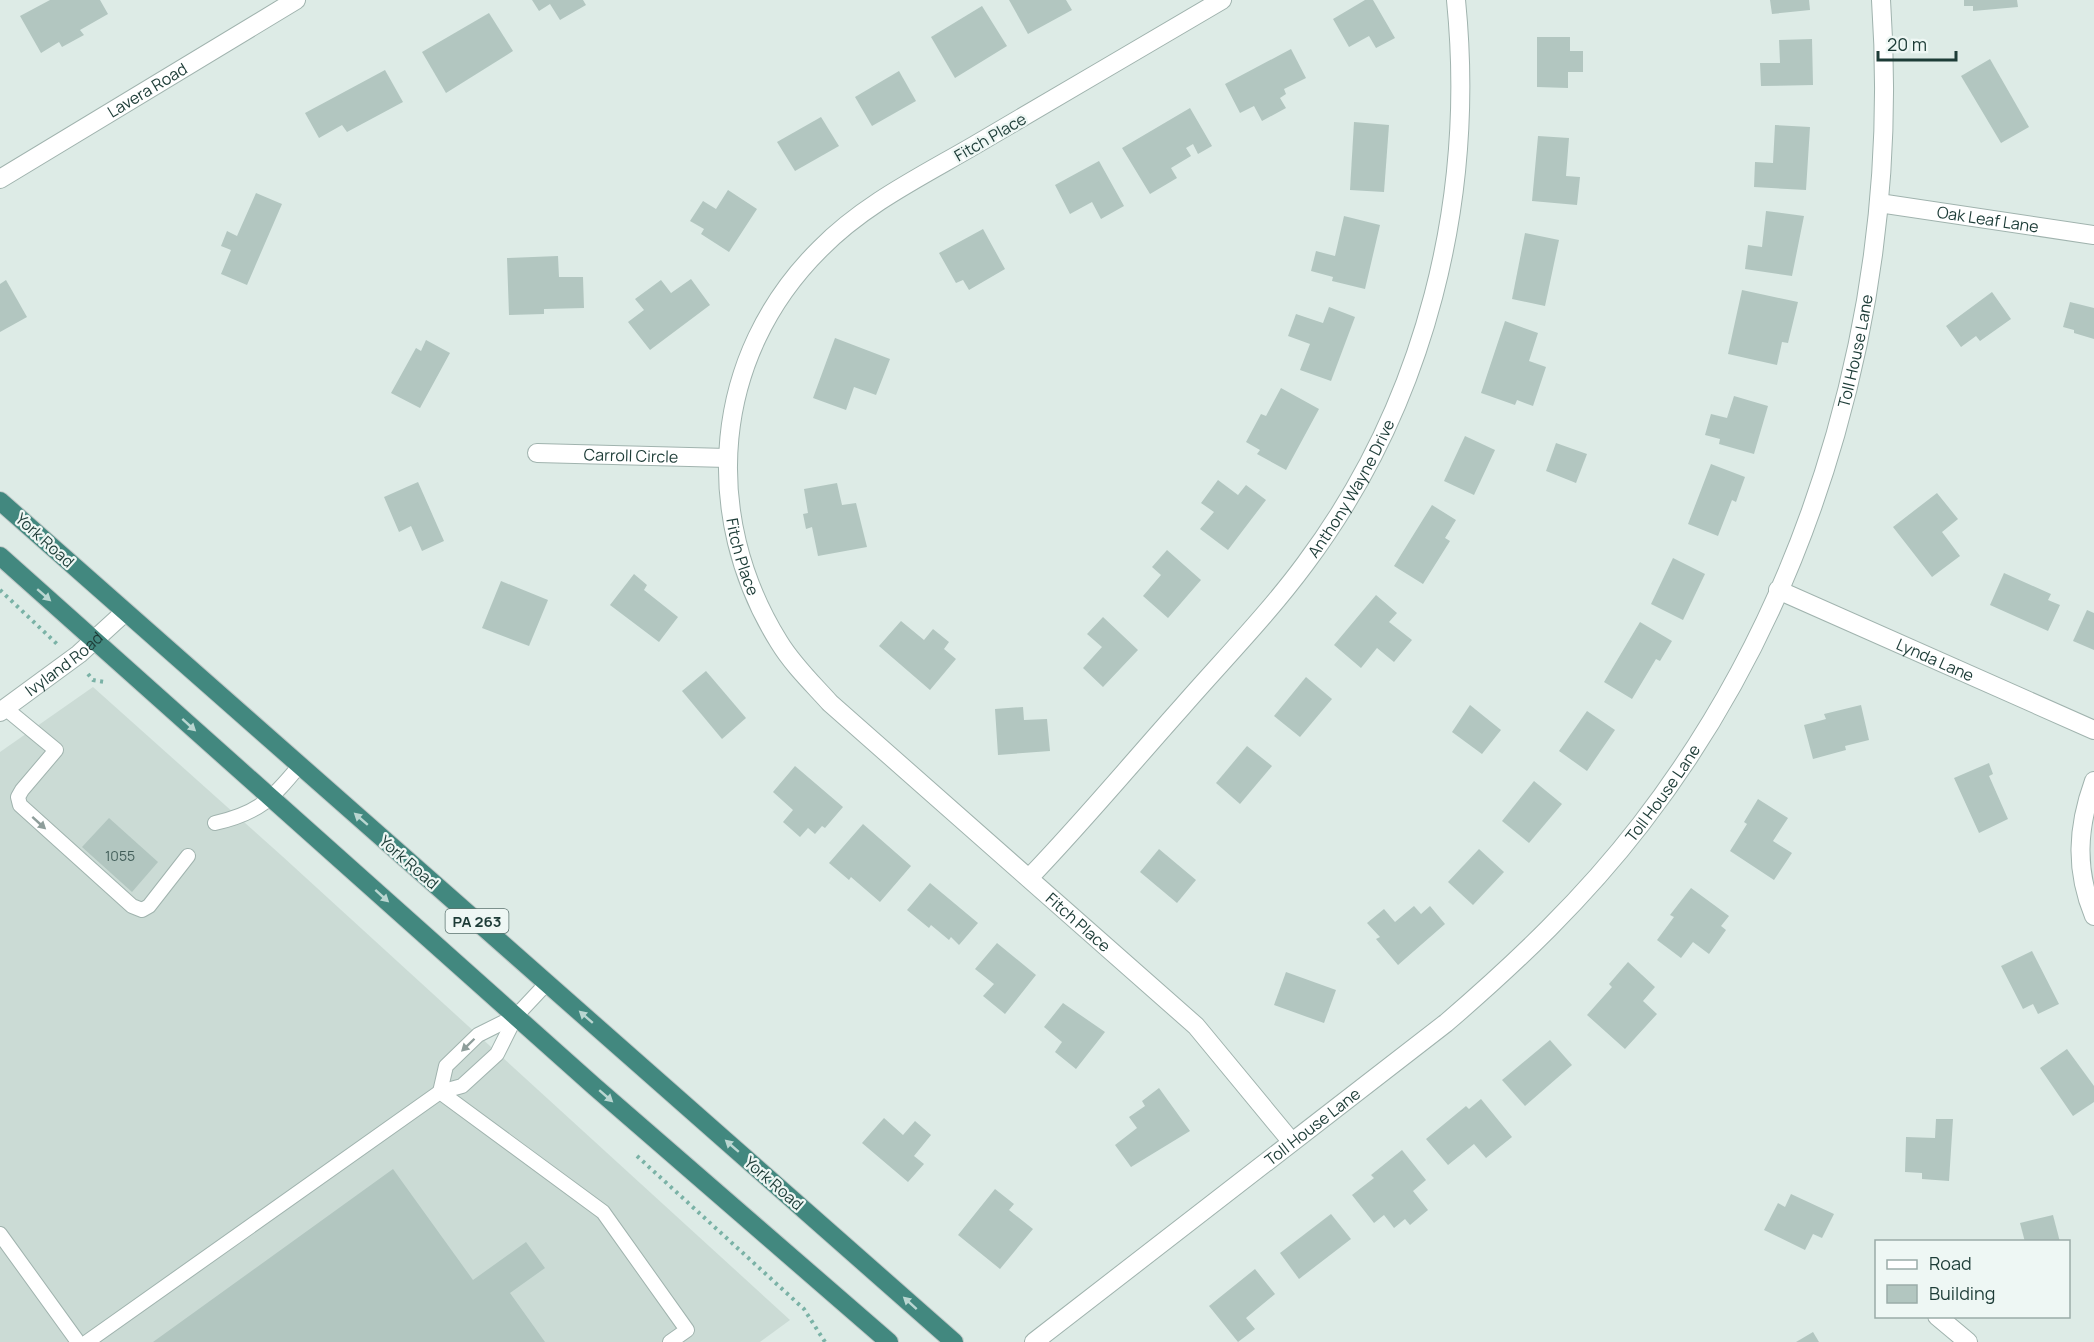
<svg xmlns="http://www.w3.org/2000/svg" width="2094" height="1342" viewBox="0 0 2094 1342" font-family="Manrope,sans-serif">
<rect width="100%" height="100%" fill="#ddebe6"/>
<!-- built -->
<path fill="#cbdbd5" d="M93 687 282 856 790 1320 760 1342H0V752Z"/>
<!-- building -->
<g fill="#b2c6c0">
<path d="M50 0H100L108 14 80 30 84 35 62 47 59 42 41 53 20 16Z"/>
<path d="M532 0H583L586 5 560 20 550 4 539 11Z"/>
<path d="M1009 0H1066L1072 10 1028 34Z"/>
<path d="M1365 0H1373L1395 38 1376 48 1369 36 1349 47 1333 19Z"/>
<path d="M1770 0H1809L1810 10 1772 14Z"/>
<path d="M1964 0H2017L2018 7 1973 11V6H1964Z"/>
<path d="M982 6 1007 46 955 78 931 37Z"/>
<path d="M489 13 513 51 446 93 422 52Z"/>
<path d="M1537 37H1570V51H1583V72H1568V88L1537 87Z"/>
<path d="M1812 39 1813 85 1761 86 1760 63H1780L1779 40Z"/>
<path d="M1291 49 1306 78 1284 89 1286 94 1280 98 1286 108 1262 121 1254 106 1240 113 1225 84Z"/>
<path d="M1990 59 2029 127 2001 143 1961 76Z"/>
<path d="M385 70 403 102 347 132 342 125 319 138 305 113Z"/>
<path d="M899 71 916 101 872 126 855 97Z"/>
<path d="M1190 108 1212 146 1198 154 1193 144 1186 148 1191 156 1171 168 1177 178 1150 194 1122 148Z"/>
<path d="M821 117 839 146 795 171 777 142Z"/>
<path d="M1354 122 1389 125 1384 192 1350 190Z"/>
<path d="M1775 125 1810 127 1806 190 1754 187 1755 162 1773 163Z"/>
<path d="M1538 136 1569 138 1566 176 1580 177 1577 205 1532 201Z"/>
<path d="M1099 161 1124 206 1101 219 1092 202 1070 214 1055 185Z"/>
<path d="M728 190 757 209 729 252 701 234 704 229 690 221 703 201 716 209Z"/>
<path d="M256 193 282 204 247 285 221 274 231 250 221 246 227 231 237 236Z"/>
<path d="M1766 211 1804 216 1792 276 1745 269 1748 245 1762 247Z"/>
<path d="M1344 216 1380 225 1365 289 1332 281 1333 277 1311 271 1316 251 1335 256Z"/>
<path d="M983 229 1005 269 969 290 963 280 956 283 939 253Z"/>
<path d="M1525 233 1559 240 1545 306 1512 299Z"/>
<path d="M558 256 559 277H583L584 308 544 309V314L509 315 507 258Z"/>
<path d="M691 279 710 305 650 350 628 322 644 310 635 299 661 280 671 293Z"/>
<path d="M6 280 27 317 0 332V284Z"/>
<path d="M1742 290 1798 302 1788 343 1782 342 1777 365 1728 354Z"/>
<path d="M1992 292 2011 319 1980 341 1976 336 1961 347 1946 326Z"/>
<path d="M2070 302 2094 308V339L2074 333V330L2063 327Z"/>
<path d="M1329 307 1355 317 1331 381 1300 370 1310 344 1288 336 1296 314 1323 323Z"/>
<path d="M1505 321 1538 333 1529 361 1546 367 1533 406 1517 400 1515 405 1481 393Z"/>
<path d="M835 338 890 359 876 395 854 387 846 410 813 398Z"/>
<path d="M426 340 450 353 420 408 391 393 416 348 421 351Z"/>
<path d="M1281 388 1319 409 1286 470 1257 454 1260 450 1246 442 1261 414 1266 416Z"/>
<path d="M1734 396 1768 406 1754 454 1719 444 1720 439 1705 435 1711 414 1727 418Z"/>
<path d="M1465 436 1495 450 1474 495 1444 481Z"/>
<path d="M1556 443 1587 454 1576 483 1546 471Z"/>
<path d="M1711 464 1745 477 1736 502 1732 500 1718 536 1688 524Z"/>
<path d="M1218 480 1238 495 1246 485 1266 500 1228 550 1200 529 1214 512 1201 503Z"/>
<path d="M418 482 444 541 422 551 411 526 399 532 384 497Z"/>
<path d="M837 483 842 505 856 503 867 547 818 556 812 527 806 529 803 514 808 513 804 489Z"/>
<path d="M1937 493 1958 519 1942 532 1960 556 1932 577 1893 527Z"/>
<path d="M1432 505 1456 520 1445 538 1450 541 1423 584 1394 566Z"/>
<path d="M1167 550 1201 580 1168 618 1143 596 1161 575 1152 567Z"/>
<path d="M1673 558 1705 574 1683 620 1651 604Z"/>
<path d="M2004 573 2051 594 2048 600 2060 605 2048 631 1990 605Z"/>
<path d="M634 574 647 585 644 590 678 617 659 642 610 605Z"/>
<path d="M501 581 548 600 529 646 482 628Z"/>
<path d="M1376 595 1397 613 1389 622 1412 640 1394 662 1377 648 1361 668 1334 645Z"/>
<path d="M2087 610 2094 613V650L2073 641Z"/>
<path d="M1103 617 1138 650 1103 687 1083 668 1102 647 1087 634Z"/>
<path d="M901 621 924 640 933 629 949 642 944 649 956 659 930 690 879 646Z"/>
<path d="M1640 622 1672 641 1660 661 1656 659 1632 699 1604 682Z"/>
<path d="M706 671 746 718 722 739 682 691Z"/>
<path d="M1306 677 1332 699 1300 737 1274 716Z"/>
<path d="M1470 705 1501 730 1482 754 1452 732Z"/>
<path d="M1861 705 1869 740 1845 746 1846 750 1813 759 1804 725 1826 719 1824 714Z"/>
<path d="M1023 707 1024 720 1047 719 1050 751 998 755 995 709Z"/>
<path d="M1587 711 1615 730 1587 771 1559 751Z"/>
<path d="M1247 746 1272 766 1240 804 1216 783Z"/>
<path d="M1989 763 1993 774 1989 776 2008 819 1979 833 1954 778Z"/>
<path d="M795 766 843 807 825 828 822 826 815 834 808 828 800 837 783 822 793 810 773 792Z"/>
<path d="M1534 781 1562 804 1529 843 1502 821Z"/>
<path d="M1758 799 1788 818 1773 841 1792 853 1774 880 1730 851 1747 824 1744 822Z"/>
<path d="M109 818 158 862 132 892 82 847Z"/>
<path d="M863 824 911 866 880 902 851 877 849 880 829 863Z"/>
<path d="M1159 849 1196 880 1177 903 1140 872Z"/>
<path d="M1479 849 1504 872 1473 905 1448 882Z"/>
<path d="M930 883 978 923 959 945 951 937 949 940 931 925 929 928 907 910Z"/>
<path d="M1691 888 1729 916 1721 926 1726 930 1709 954 1693 942 1681 958 1657 940 1674 917 1670 915Z"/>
<path d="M1414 906 1421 914 1430 906 1445 924 1398 965 1376 939 1380 937 1367 923 1384 909 1395 922Z"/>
<path d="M997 943 1036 975 1005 1014 983 996 994 984 975 969Z"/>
<path d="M2032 951 2059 1004 2038 1014 2033 1004 2023 1009 2001 966Z"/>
<path d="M1628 962 1655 987 1643 1001 1657 1014 1625 1049 1587 1015 1612 987 1609 984Z"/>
<path d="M1286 972 1336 990 1324 1023 1274 1005Z"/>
<path d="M1063 1003 1105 1032 1076 1069 1055 1052 1062 1042 1044 1027Z"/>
<path d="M1550 1040 1572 1065 1525 1106 1502 1080Z"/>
<path d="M2067 1049 2094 1086V1102L2073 1116 2040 1068Z"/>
<path d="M1159 1088 1190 1131 1131 1167 1115 1145 1137 1128 1129 1117 1145 1106 1142 1101Z"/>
<path d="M1481 1099 1512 1137 1486 1158 1474 1144 1448 1165 1426 1139 1466 1106 1469 1109Z"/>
<path d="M884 1118 903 1135 915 1121 931 1135 914 1156 924 1164 908 1182 862 1143Z"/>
<path d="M1936 1119H1953L1949 1181 1922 1179V1173L1905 1172 1906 1137 1935 1138Z"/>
<path d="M1402 1150 1426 1180 1413 1191 1428 1210 1410 1225 1405 1219 1394 1228 1384 1215 1374 1223 1352 1195 1374 1178 1371 1175Z"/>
<path d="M393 1169 473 1280 526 1242 545 1268 510 1293 545 1342H153Z"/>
<path d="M995 1189 1014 1204 1009 1210 1033 1229 1000 1269 958 1235Z"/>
<path d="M1791 1194 1834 1214 1822 1238 1813 1234 1805 1250 1764 1230 1778 1203 1785 1207Z"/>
<path d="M1331 1214 1351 1239 1299 1279 1280 1253Z"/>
<path d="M2053 1215 2060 1242H2025L2020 1223Z"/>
<path d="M1255 1269 1275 1294 1246 1318 1255 1329 1238 1342 1209 1306Z"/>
<path d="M1813 1332 1819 1342H1796Z"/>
</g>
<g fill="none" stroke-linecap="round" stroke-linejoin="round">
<defs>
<g id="service">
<path d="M5 708 56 750 22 790 18 797 20 805 132 906 142 910 149 906 188 856"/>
<path d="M215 823C259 813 272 799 300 765"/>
<path d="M440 1092 603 1212 687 1330 670 1342"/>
<path d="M440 1092 446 1066 478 1035 516 1016"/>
<path d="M0 1234 78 1342"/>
<path d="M87 1342 440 1092 462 1086 497 1054 516 1016 547 983"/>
</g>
<g id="minor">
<path id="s1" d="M1222 0C1140 48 1057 97 975 145 922 176 864 204 820 249 712 356 700 515 779 642 793 665 812 683 830 703L1196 1026 1291 1141"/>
<path id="s2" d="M0 179 296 0"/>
<path id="s3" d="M1879 203 2094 235"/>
<path id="s4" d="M537 453 727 458"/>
<path id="s5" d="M1778 590 2094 730"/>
<path id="s6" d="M0 712 79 654 125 612"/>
<path d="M2094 781C2077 828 2075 870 2094 916"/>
<path id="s7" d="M1029 878C1082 823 1131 764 1182 707 1223 660 1268 614 1305 564 1426 402 1476 199 1456 0"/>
<path d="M1937 1316 1968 1342"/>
<path id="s8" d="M1034 1342 1446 1023C1517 962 1584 898 1641 824 1820 592 1901 290 1881 0"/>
</g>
<g id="trunk">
<path d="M0 501 954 1342"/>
<path d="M0 556 595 1087 889 1342"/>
</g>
</defs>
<!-- service casing -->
<use href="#service" stroke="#a0b3ae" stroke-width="16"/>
<!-- minor casing -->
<use href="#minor" stroke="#a0b3ae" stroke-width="20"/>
<!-- trunk casing -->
<use href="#trunk" stroke="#c0c8c7" stroke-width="20"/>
<!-- path -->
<g stroke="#7ab2a6" stroke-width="4" stroke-dasharray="3 4.5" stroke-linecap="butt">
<path d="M0 590 57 644"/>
<path d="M88 674 93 680 105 682"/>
<path d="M637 1156 804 1309 825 1342"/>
</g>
<!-- service -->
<use href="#service" stroke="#fff" stroke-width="14"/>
<!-- minor -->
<use href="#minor" stroke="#fff" stroke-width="18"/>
<!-- trunk -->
<use href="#trunk" stroke="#42887f" stroke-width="18"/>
</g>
<!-- one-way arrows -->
<defs><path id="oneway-solid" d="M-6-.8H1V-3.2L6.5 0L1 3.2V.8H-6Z" transform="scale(1.5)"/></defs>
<g fill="#bad6d1">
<use href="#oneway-solid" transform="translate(44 595) rotate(41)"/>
<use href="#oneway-solid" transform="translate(189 725) rotate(42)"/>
<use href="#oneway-solid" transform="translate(361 819) rotate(-139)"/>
<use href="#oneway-solid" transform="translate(382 896) rotate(42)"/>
<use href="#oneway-solid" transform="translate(586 1017) rotate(-139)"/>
<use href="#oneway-solid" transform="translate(606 1096) rotate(41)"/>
<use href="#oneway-solid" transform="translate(732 1146) rotate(-139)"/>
<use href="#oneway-solid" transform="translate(910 1303) rotate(-138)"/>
</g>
<g fill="#8e9e9b">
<use href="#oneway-solid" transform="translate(39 823) rotate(42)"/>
<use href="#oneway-solid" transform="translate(468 1045) rotate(136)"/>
</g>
<g text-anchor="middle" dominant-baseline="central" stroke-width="4.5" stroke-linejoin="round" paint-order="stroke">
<!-- number labels -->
<g font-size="14" fill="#425e59">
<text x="120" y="855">1055</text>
</g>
<!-- shield labels -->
<rect fill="#eef7f4" stroke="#5c7470" stroke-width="1.5" x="445.5" y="909" width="63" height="24" rx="4.5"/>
<g font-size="15" font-weight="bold" fill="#1d3c37">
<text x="477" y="921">PA 263</text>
</g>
<!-- street labels -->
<g font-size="16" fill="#1d3c37" stroke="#eef7f4">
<text stroke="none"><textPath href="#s2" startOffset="172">Lavera Road</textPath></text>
<text transform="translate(990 137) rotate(-30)">Fitch Place</text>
<text stroke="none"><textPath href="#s3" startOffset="110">Oak Leaf Lane</textPath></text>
<text stroke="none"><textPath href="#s8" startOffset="1324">Toll House Lane</textPath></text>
<text stroke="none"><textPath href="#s4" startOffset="94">Carroll Circle</textPath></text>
<text stroke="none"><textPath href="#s7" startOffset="507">Anthony Wayne Drive</textPath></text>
<text transform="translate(45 540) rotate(42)">York Road</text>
<text stroke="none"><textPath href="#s1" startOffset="808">Fitch Place</textPath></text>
<text stroke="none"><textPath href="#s5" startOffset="172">Lynda Lane</textPath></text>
<text stroke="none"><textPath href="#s6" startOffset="80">Ivyland Road</textPath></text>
<text stroke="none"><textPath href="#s8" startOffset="838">Toll House Lane</textPath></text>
<text transform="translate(409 862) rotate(41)">York Road</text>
<text stroke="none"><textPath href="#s1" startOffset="1312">Fitch Place</textPath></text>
<text stroke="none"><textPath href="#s8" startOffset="352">Toll House Lane</textPath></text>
<text transform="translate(774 1183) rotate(41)">York Road</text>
</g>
</g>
<!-- legend -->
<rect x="1875" y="1240" width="195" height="78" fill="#eef7f4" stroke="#9aaca8" stroke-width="1.5"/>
<rect x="1887" y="1260" width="30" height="9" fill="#ffffff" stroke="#9aaca8" stroke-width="1.5"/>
<text x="1929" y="1270" font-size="18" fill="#1d3c37">Road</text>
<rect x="1887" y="1285" width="30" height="18" fill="#b2c6c0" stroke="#9aaca8" stroke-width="1.5"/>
<text x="1929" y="1300" font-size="18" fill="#1d3c37">Building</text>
<!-- scale -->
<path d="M1878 51v9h78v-9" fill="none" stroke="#1d3c37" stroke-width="3"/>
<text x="1887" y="51" font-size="18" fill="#1d3c37" stroke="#eef7f4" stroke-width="4.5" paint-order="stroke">20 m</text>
</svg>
